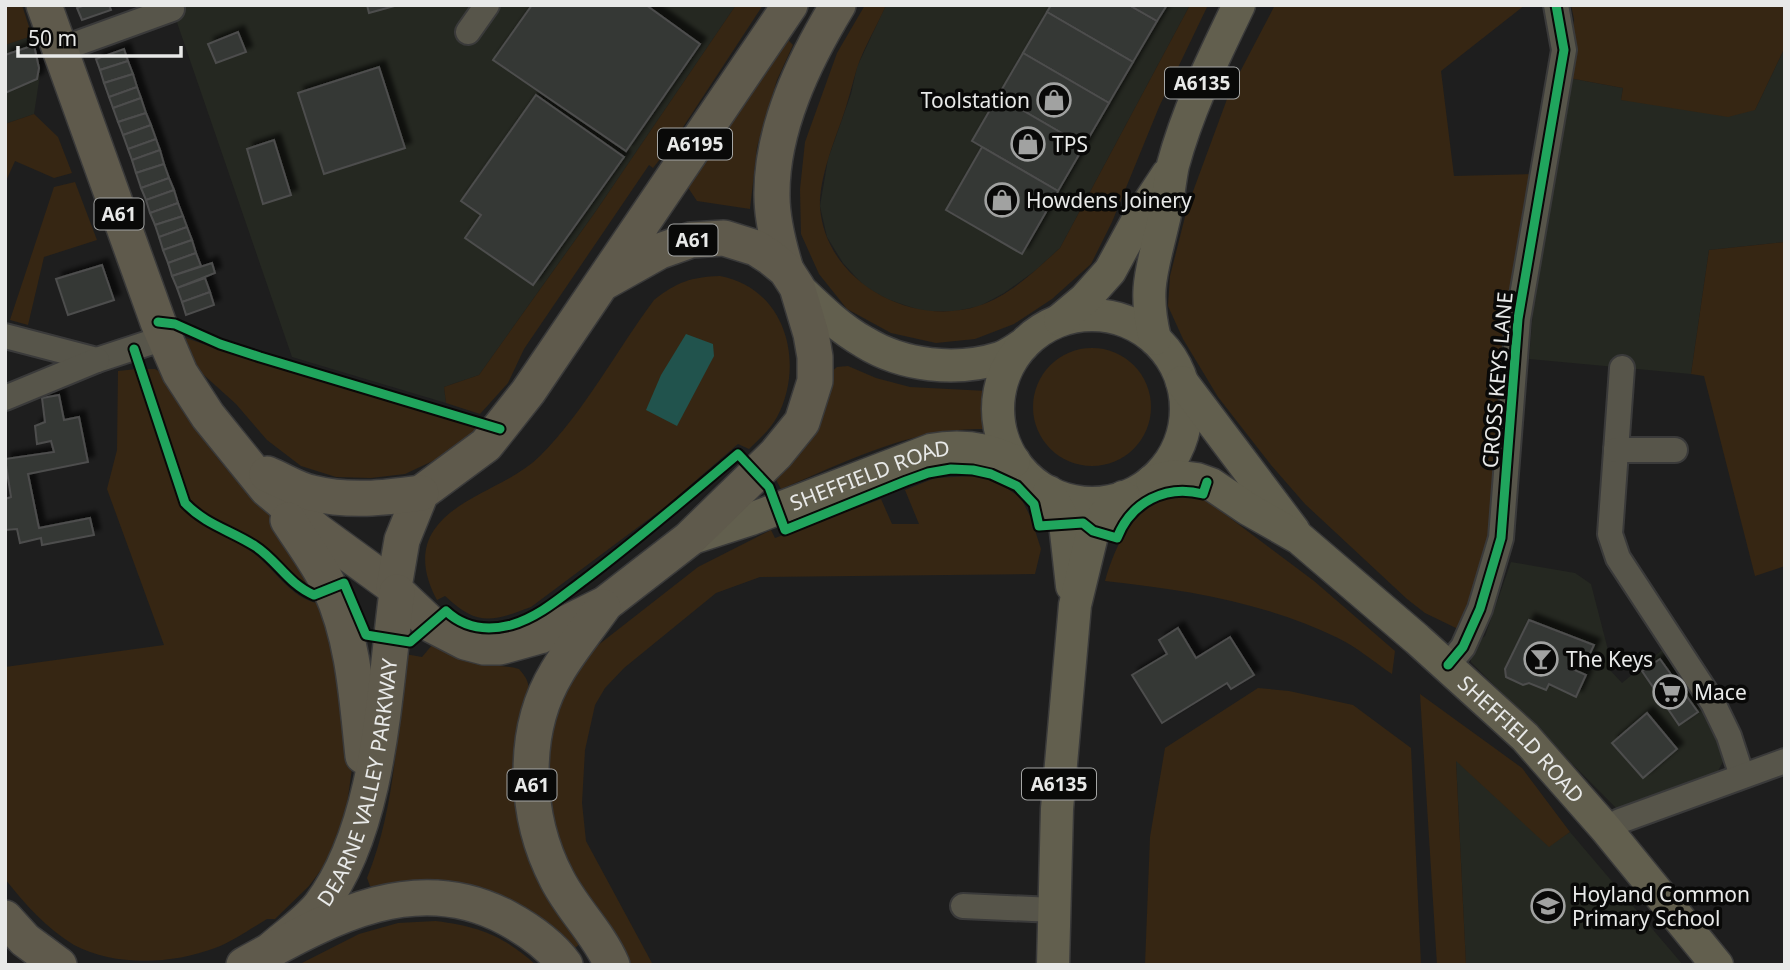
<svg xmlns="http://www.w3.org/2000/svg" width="1790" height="970" viewBox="0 0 1790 970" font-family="'Noto Sans',sans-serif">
<defs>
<filter id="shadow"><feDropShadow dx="6" dy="-6" stdDeviation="2" flood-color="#0009"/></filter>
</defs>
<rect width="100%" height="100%" fill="#1e1e1e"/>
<!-- built -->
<g fill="#252821">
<path d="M171 5H736L596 211 479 375 444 387 446 403 292 357Z"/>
<path d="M886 5H1190L1060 248 1036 270 1004 293 980 306 956 311H922L887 299 864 286 843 263 827 237 820 206 828 159 851 94 857 67Z"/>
<path d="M32 36 41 68 34 114 5 124V45Z"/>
<path d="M1785 47V242L1709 250 1691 374 1529 359 1535 287 1569 78 1623 88 1621 100 1755 110Z"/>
<path d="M1511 562 1575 573 1591 584 1608 650V668L1622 683 1667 646 1699 692 1725 758 1718 771 1618 810 1471 662V651L1476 643 1485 636Z"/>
<path d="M1456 760 1549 846 1570 832 1683 965H1466Z"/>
</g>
<!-- green -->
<g fill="#362613">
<path d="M5 5H22L32 36 5 45Z"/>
<path d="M736 5H763L672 144 653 168 649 165 524 349 508 383 480 414 446 403 444 387 479 375 596 211Z"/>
<path d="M865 5H886C877 26 864 47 857 68 852 85 848 102 842 119 833 144 819 180 820 207 825 281 911 328 978 306 1010 296 1037 269 1060 248L1190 5H1208L1159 107 1112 222 1091 264 1052 299 1014 324 975 339 936 343 891 333 847 309 819 274 801 234 800 189 805 142 837 53Z"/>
<path d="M1275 5H1525L1441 71 1454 176 1533 174 1507 309 1491 522 1478 579 1458 629 1425 613 1407 599 1305 504 1271 465 1218 397 1183 339 1168 306 1170 276 1188 205 1230 91Z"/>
<path d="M1571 5H1785V47L1755 110 1728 117 1621 100 1623 88 1569 78 1574 19Z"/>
<path d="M785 37 793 45 777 80 757 147 750 209 697 201 687 186Z"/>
<path d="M34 114 58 137 72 173 54 178 15 161 5 183V124Z"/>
<path d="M75 182 97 240 44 257 28 325 10 320 54 187Z"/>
<path d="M1785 242V566L1755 576 1704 376 1691 374 1709 250Z"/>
<path d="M720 276C785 288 806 362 777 417 770 430 759 439 749 449L738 444 665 507 531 607C491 622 477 626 445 596L437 600C425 578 419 552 434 530 457 496 510 486 540 456 585 411 616 351 654 300 677 282 691 277 720 276Z"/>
<path d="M177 335 230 353 484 428 452 452 405 474 371 478 336 477 301 466 267 440 236 404 195 367Z"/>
<circle cx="1092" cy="407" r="59"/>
<path d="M848 366 876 378 910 387 987 391 990 396 988 427 984 429C912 427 846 462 781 489L774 476 829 374 837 367Z"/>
<path d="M137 369 181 508C203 527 228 536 252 552 275 568 294 605 327 604L353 761 346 812 326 863 309 886 275 919H267C250 929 233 941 215 948 173 964 115 967 74 945 46 928 25 904 5 879V667L164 645 107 489 117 450 118 371Z"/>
<path d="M144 369H155L162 373 184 410 219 460 248 494 274 517 317 583 306 587 290 574 263 546 247 535 199 513 187 500Z"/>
<path d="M971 476 998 482 1021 498 1031 518 1041 549 1035 574 760 577 716 593 624 668 605 688 595 705 585 750 582 803 586 841 653 965H625L557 845 551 821 547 766 554 718 577 665 597 646 698 567 771 530 775 538 881 499 892 524H919L905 490 935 478Z"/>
<path d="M1181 495 1196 496 1210 503 1314 581 1395 651 1392 674C1374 662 1357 647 1338 638 1263 602 1187 590 1105 581 1117 540 1135 503 1181 495Z"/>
<path d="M433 644C448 652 463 661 480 664 493 667 506 665 519 669 530 681 531 689 525 704L584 941 572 950 383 887 370 886 367 878C396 806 397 731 405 654L422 657Z"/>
<path d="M1258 688 1289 691 1353 705 1411 748 1421 965H1145L1150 837 1165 748Z"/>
<path d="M1420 694 1522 768 1570 832 1549 847 1456 761 1466 965H1437Z"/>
<path d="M436 921C480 927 502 935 536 965H298L359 934 398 923Z"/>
</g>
<!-- water -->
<path fill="#21534d" d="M686 334 713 344 714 356 677 426 646 410 661 375Z"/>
<!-- building -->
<g fill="#363736" stroke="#4d4e4d" stroke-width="2" filter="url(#shadow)">
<path d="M85 5H109L111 10 82 20 77 8Z"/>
<path d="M367 5H398L369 13Z"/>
<path d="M532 5H646L700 44 626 151 493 60Z"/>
<path d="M1051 5H1129L1157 21 1133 62 1047 12Z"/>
<path d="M1129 5H1167L1157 21Z"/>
<path d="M1047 12 1133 62 1109 103 1023 53Z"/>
<path d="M238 32 246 52 216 63 208 44Z"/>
<path d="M34 45 39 68 37 79 5 93V55Z"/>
<path d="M124 49 128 61 100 70 96 59Z"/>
<path d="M1023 53 1109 103 1084 146 998 96Z"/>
<path d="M128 61 133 74 104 83 100 70Z"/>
<path d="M379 67 405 148 324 174 298 93Z"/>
<path d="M133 74 137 87 109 97 104 83Z"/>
<path d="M137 87 141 98 113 108 109 97Z"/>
<path d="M536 95 624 157 533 285 465 238 481 215 461 201Z"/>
<path d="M998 96 1084 146 1058 191 972 141Z"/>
<path d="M141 98 146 113 118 122 113 108Z"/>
<path d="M146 113 151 125 123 135 118 122Z"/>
<path d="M151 125 156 139 128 149 123 135Z"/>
<path d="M156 139 160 150 132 160 128 149Z"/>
<path d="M274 140 291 195 263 204 247 149Z"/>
<path d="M982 147 1058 191 1022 254 946 210Z"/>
<path d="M160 150 164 164 136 173 132 160Z"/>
<path d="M164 164 169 178 141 188 136 173Z"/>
<path d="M169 178 174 190 146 200 141 188Z"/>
<path d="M174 190 178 203 150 213 146 200Z"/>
<path d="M178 203 183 216 155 225 150 213Z"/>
<path d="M183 216 187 227 159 237 155 225Z"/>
<path d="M187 227 192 240 163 250 159 237Z"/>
<path d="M192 240 196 253 168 263 163 250Z"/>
<path d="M196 253 201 266 172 276 168 263Z"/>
<path d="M212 263 215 273 177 288 172 276Z"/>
<path d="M102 265 114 300 68 315 56 279Z"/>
<path d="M205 278 210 292 182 302 177 288Z"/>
<path d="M210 292 214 305 186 315 182 302Z"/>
<path d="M59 395 64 420 79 417 88 462 28 474 39 528 90 518 94 535 42 545 41 538 20 543 17 529 5 530V499L11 497 5 459 54 452 51 441 37 444 35 426 45 422 42 398Z"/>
<path d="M1529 620 1594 645 1586 662 1573 656 1568 667 1586 675 1576 697 1549 684 1546 690 1529 683 1523 685 1506 677 1505 669Z"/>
<path d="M1178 628 1196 658 1230 637 1254 675 1231 689 1227 683 1162 723 1132 675 1167 654 1159 640Z"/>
<path d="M1660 659 1698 712 1679 725 1642 671Z"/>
<path d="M1647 713 1677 749 1643 778 1612 743Z"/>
</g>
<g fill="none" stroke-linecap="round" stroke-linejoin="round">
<defs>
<g id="minor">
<path d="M468 32 487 5"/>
<path d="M59 50 172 9"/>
<path d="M5 336 97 360 164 338"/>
<path d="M1622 368 1610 534 1618 558 1713 703 1729 736 1742 776"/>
<path d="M5 398 97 360"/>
<path d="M1616 450H1675"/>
<path d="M1448 665 1463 647 1480 609 1501 538 1518 319 1564 50 1556 5"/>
<path d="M1606 829 1620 821 1785 761"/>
<path d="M963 906 1054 910"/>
</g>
<g id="major">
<path d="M797 287C818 307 839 328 864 342 903 366 956 372 1000 358 1008 355 1016 349 1023 345"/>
<circle cx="1092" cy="409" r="94"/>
<path d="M1060 320 1085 299 1110 271 1140 216 1167 175"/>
<path d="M1155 339C1143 289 1152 271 1163 223 1168 204 1169 184 1173 165 1188 109 1214 57 1239 5"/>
<path d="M1182 382 1294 531"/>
<path id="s1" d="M1152 481 1174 476 1197 479 1211 484 1248 509 1299 538 1417 639 1525 737 1606 829 1717 965"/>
<path d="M1049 492 1065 523 1072 586"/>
<path id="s2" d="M689 539 751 519 931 450C961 444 987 448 1014 461"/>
<path d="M1053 965 1057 809 1075 605 1093 531 1105 514 1123 497"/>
</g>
<g id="highway">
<path d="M44 5 158 322 180 373 208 416 267 489 317 531 394 587"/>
<path d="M786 270C779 247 772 221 772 196 771 129 804 61 838 5"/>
<path d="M601 284 660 251 691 240 724 238 756 248 770 257 786 270 797 287 811 334 815 357V381L802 422 776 454 689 539 605 604 540 636 500 647H484L465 642 432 625 397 592 394 587 402 540 421 493 486 445 528 392 790 5"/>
<path d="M267 474C282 480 297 490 312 493 349 502 384 498 421 493"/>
<path d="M288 520C302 542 319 564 330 588 354 640 357 700 363 756"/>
<path d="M603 607C588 628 570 650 557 672 520 733 525 818 557 879 572 909 599 934 612 965"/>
<path d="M5 918 25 940 59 965"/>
<path id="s3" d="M272 949C288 935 307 922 320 906 381 826 384 689 397 592"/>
<path d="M244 965C326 920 414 868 507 918 529 930 550 944 565 965"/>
</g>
</defs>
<!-- minor casing -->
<use href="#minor" stroke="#3a3a3a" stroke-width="28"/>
<!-- major casing -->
<use href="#major" stroke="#3a3a3a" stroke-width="35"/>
<!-- highway casing -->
<use href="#highway" stroke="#3a3a3a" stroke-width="38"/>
<!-- minor -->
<use href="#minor" stroke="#57554a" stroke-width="24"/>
<!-- major -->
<use href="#major" stroke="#625f4e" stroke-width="32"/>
<!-- highway -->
<use href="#highway" stroke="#5f5a4c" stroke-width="35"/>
<defs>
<g id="cycleway">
<path d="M158 322 175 324 220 344 260 357 500 429"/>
<path d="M134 349 185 503C206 525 230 530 255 546 277 560 288 584 314 595L344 583 366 635 410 642 446 611C464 628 487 631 511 625 539 617 561 597 584 580 637 540 687 497 738 454L769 487 785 530 906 481 928 473 951 469 973 470 991 474 1017 486 1034 504 1039 526 1083 523 1093 531 1117 538C1131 502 1166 484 1203 494L1207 482"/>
<path d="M1448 665 1463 647 1480 609 1501 538 1518 319 1564 50 1556 5"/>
</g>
</defs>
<!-- cycleway casing -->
<use href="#cycleway" stroke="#090908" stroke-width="13"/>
<!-- cycleway -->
<use href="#cycleway" stroke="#20a55d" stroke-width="9"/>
</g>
<!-- icons -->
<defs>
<symbol id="shop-ring" viewBox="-11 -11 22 22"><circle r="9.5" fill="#090908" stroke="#a1a2a1" stroke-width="1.5"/><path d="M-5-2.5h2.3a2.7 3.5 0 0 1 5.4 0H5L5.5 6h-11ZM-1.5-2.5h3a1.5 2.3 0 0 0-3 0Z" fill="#a1a2a1"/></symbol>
<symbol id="bar-ring" viewBox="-11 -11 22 22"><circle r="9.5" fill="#090908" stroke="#a1a2a1" stroke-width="1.5"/><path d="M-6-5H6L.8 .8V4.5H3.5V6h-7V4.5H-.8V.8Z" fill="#a1a2a1"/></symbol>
<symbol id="supermarket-ring" viewBox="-11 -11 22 22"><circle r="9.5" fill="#090908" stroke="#a1a2a1" stroke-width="1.5"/><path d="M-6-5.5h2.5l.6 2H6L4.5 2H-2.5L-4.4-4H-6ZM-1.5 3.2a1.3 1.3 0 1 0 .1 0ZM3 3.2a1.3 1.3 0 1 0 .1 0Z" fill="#a1a2a1"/></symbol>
<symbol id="school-ring" viewBox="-11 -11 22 22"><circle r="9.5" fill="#090908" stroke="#a1a2a1" stroke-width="1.5"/><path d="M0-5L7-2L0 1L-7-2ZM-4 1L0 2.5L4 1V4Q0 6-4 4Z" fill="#a1a2a1"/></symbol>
</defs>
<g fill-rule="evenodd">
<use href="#shop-ring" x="1035" y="81" width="38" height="38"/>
<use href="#shop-ring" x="1009" y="125" width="38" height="38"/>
<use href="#shop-ring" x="983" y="181" width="38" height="38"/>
<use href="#bar-ring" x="1522" y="640" width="38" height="38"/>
<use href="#supermarket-ring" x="1651" y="673" width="38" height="38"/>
<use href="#school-ring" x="1529" y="887" width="38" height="38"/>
</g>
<g text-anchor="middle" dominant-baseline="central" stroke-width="7" stroke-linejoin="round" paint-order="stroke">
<!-- shield labels -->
<g fill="#090908" stroke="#a5a6a5" stroke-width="2">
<rect x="1165" y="67.5" width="74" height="31" rx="5"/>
<rect x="658" y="128.5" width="74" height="31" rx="5"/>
<rect x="94.5" y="198.5" width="49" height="31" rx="5"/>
<rect x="668.5" y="224.5" width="49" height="31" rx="5"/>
<rect x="1022" y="768.5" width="74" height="31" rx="5"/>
<rect x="507.5" y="769.5" width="49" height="31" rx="5"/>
</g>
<g font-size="19" font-weight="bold" fill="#e8e9e8">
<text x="1202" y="83">A6135</text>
<text x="695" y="144">A6195</text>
<text x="119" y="214">A61</text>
<text x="693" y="240">A61</text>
<text x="1059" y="784">A6135</text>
<text x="532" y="785">A61</text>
</g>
<!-- poi labels -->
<g font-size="21" fill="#e8e9e8" stroke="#090908" text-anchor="start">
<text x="1030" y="100" text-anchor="end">Toolstation</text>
<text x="1052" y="144">TPS</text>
<text x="1026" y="200">Howdens Joinery</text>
<text x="1566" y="659">The Keys</text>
<text x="1694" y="692">Mace</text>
<text x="1572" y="894">Hoyland Common<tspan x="1572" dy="24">Primary School</tspan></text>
</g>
<!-- street labels -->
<g font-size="21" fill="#e8e9e8" stroke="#090908">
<text transform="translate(1497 380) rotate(-85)">CROSS KEYS LANE</text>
<text stroke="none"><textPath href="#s2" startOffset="192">SHEFFIELD ROAD</textPath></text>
<text stroke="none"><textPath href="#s1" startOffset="464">SHEFFIELD ROAD</textPath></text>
<text stroke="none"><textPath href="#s3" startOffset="196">DEARNE VALLEY PARKWAY</textPath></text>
</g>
</g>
<!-- border -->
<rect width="1790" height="970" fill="none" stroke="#e8e9e8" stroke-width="14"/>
<!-- scale -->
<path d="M18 46v10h163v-10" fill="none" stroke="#e8e9e8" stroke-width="3.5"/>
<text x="28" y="46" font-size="21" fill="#e8e9e8" stroke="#090908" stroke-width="5" paint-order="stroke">50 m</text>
</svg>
